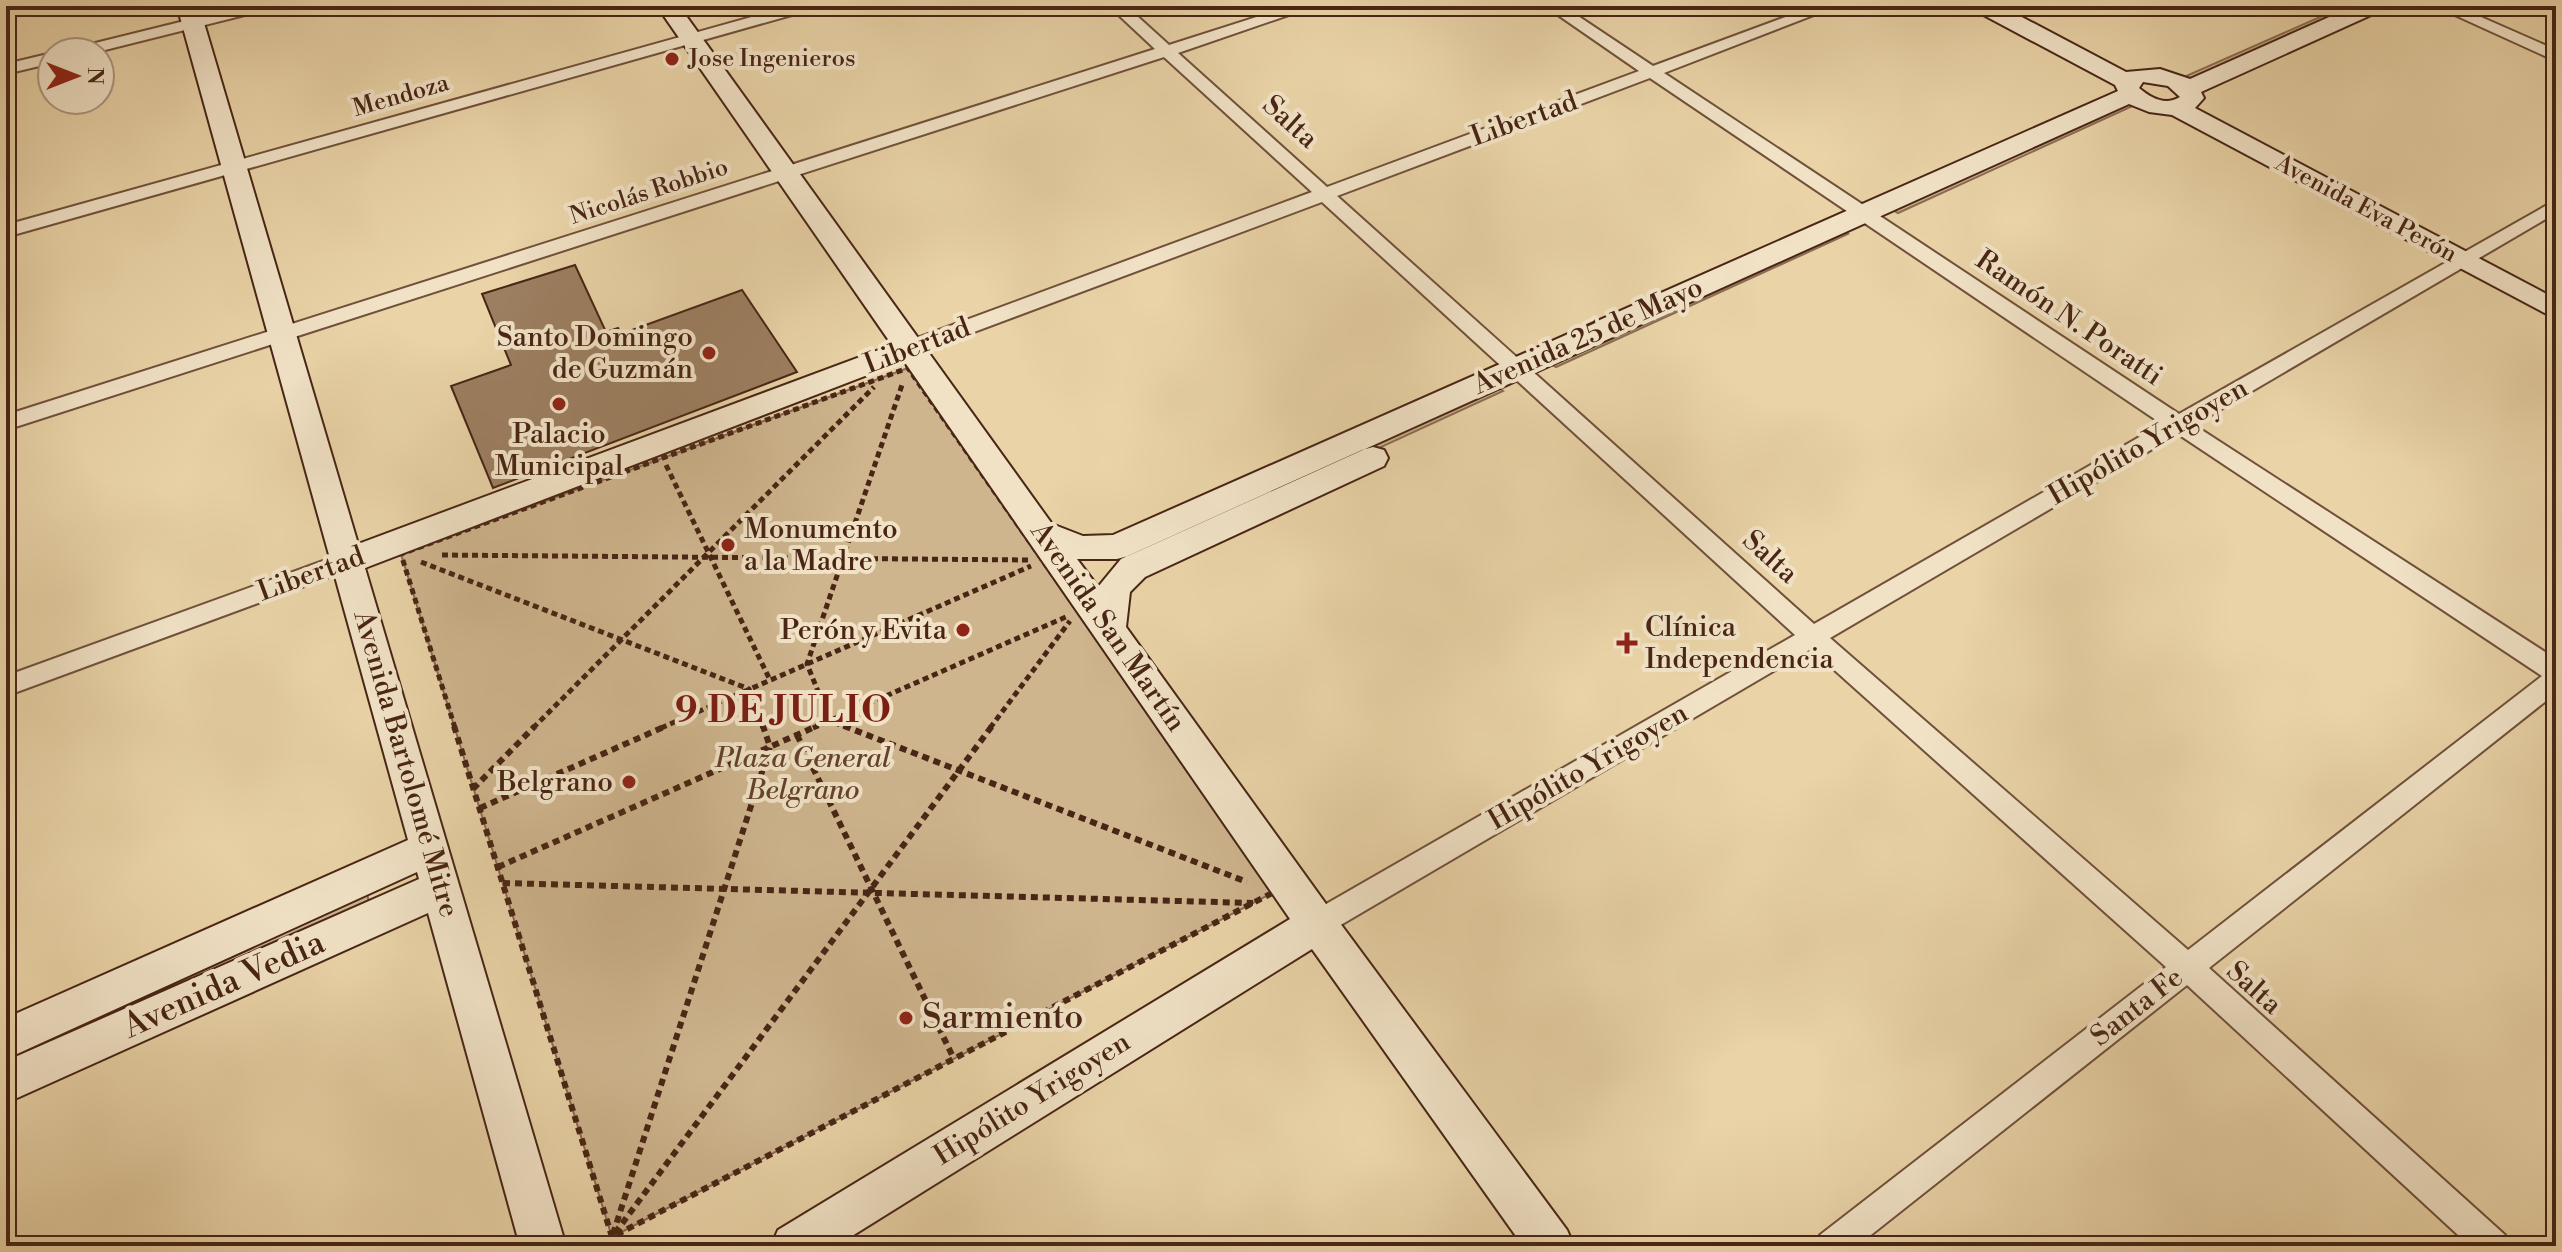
<svg xmlns="http://www.w3.org/2000/svg" width="2562" height="1252" viewBox="0 0 2562 1252" font-family="'Libre Bodoni',serif">
<rect width="100%" height="100%" fill="#e9d3a7"/>
<filter id="stains"><feTurbulence type="fractalNoise" baseFrequency=".0025" numOctaves="4"/><feColorMatrix values="0 0 0 0 .2 0 0 0 0 .09 0 0 0 0 .02 0 0 0 .5 -.17"/></filter>
<radialGradient id="worn" r=".72"><stop offset=".6" stop-color="#630" stop-opacity="0"/><stop offset="1" stop-color="#630" stop-opacity=".3"/></radialGradient>
<!-- green -->
<g fill="#ceb58e" stroke="#8b6d52" stroke-width="2">
<path d="M2345 6H2360L2193 80 2186 76Z"/>
<path d="M2130 102 2135 105 1898 213 1893 210Z"/>
<path d="M1843 231 1848 234 1556 367 1551 364Z"/>
<path d="M908 368 1274 892 612 1237 401 554Z"/>
<path d="M1498 387 1503 391 1135 560 1131 555Z"/>
<path d="M367 894 369 902 6 1067V1058Z"/>
</g>
<!-- building -->
<path fill="#9c7f61" stroke="#482515" stroke-width="2" d="M575 265 606 332 618 328 621 334 742 290 797 372 493 488 451 386 511 365 482 294Z"/>
<g fill="none" stroke-linecap="round" stroke-linejoin="round">
<defs>
<g id="street">
<path d="M245 6H272L269 9 97 52H69L71 49Z"/>
<path d="M791 6H816L813 9 6 237V225Z"/>
<path d="M1109 6H1126L1169 45 1291 6H1315L1178 53 1327 187 1639 71 1545 6H1563L1653 66 1815 6H1837L1664 73 2179 414 2556 200V213L2194 425 2556 659V693L2209 968 2505 1235 2510 1246H2470L2187 985 1857 1246H1815L1820 1235 2166 967 1811 649 1327 933 1317 937 1307 933 1303 924 1307 915 1795 635 1322 202 918 353H904L901 348 904 343 1312 192 1164 57 6 430V415L1155 49ZM1650 78 2162 424 1814 624 1337 196ZM2178 434 2542 676 2188 950 1830 638Z"/>
<path d="M2435 6H2456L2556 50V61Z"/>
<path d="M52 53V63L6 74V64Z"/>
<path d="M348 552 356 555 360 561 356 567 6 696V676Z"/>
</g>
<path id="secondary" d="M177 6H199L358 544 892 345 657 6H679L1052 524 1083 536 1113 535 2118 91 2115 85 1976 11 1973 6H2001L2126 72 2160 69 2190 79 2354 6H2383L2380 11 2201 92 2204 98 2195 108 2556 299V319L2172 115 2149 112 2129 104 1128 556 1117 559H1077L1098 587 1121 559 1362 450 1373 447 1384 450 1388 458 1384 466 1145 577 1130 592 1126 627 1331 911 1567 1230 1574 1246H1523L1312 949 836 1246H771L778 1230 1290 919 904 361 365 568 566 1246H520L428 913 6 1103V1061L419 879 417 872 6 1059V1018L408 840ZM2143 82 2168 86 2180 97C2165 106 2151 98 2139 88Z"/>
</defs>
<!-- street casing -->
<use href="#street" stroke="#70503a" stroke-width="4"/>
<!-- secondary casing -->
<use href="#secondary" stroke="#482515" stroke-width="4"/>
<!-- path-far1 -->
<g stroke="#482515" stroke-width="5" stroke-dasharray="6 4" stroke-linecap="butt">
<path d="M666 465 770 680"/>
<path d="M442 555 1028 560"/>
<path d="M421 562 749 689 763 728"/>
<path d="M455 728 401 554 908 368 1160 728"/>
<path d="M533 728 874 387"/>
<path d="M661 728 1031 566"/>
<path d="M813 728 1068 616"/>
<path d="M849 728 830 721 807 664 903 382"/>
<path d="M990 728 1070 621"/>
</g>
<!-- path -->
<g stroke="#482515" stroke-width="6" stroke-dasharray="7 5" stroke-linecap="butt">
<path d="M454 726 612 1237 1274 892 1158 726"/>
<path d="M844 726 1247 882"/>
<path d="M797 735 954 1059"/>
<path d="M473 789 535 726"/>
<path d="M480 808 666 726"/>
<path d="M498 867 817 726"/>
<path d="M503 883 1253 903"/>
<path d="M615 1233 992 726"/>
<path d="M613 1234 770 747 763 726"/>
</g>
<!-- street -->
<use href="#street" fill="#f1e2c6" fill-rule="evenodd"/>
<!-- secondary -->
<use href="#secondary" fill="#f1e2c6" fill-rule="evenodd"/>
</g>
<!-- markers -->
<g fill="#8f2418" stroke="#f1e2c6" stroke-width="3">
<circle cx="672" cy="59" r="8"/>
<circle cx="709" cy="353" r="8"/>
<circle cx="559" cy="404" r="8"/>
<circle cx="728" cy="545" r="8"/>
<circle cx="963" cy="630" r="8"/>
<path d="M1623 631h8v8h8v8h-8v8h-8v-8h-8v-8h8z"/>
<circle cx="629" cy="782" r="8"/>
<circle cx="906" cy="1018" r="8"/>
</g>
<g text-anchor="middle" dominant-baseline="central" stroke-width="8" stroke-linejoin="round" paint-order="stroke">
<!-- far-poi labels -->
<g font-size="24" fill="#482515" stroke="#f1e2c6" text-anchor="start">
<text x="688" y="59">Jose Ingenieros</text>
</g>
<!-- far-street labels -->
<g font-size="24" fill="#482515" stroke="#f1e2c6">
<text transform="translate(401 96) rotate(-16)">Mendoza</text>
<text transform="translate(649 192) rotate(-18)">Nicolás Robbio</text>
<text transform="translate(2366 209) rotate(28)">Avenida Eva Perón</text>
</g>
<!-- street labels -->
<g font-size="28" fill="#482515" stroke="#f1e2c6">
<text transform="translate(1524 119) rotate(-20)">Libertad</text>
<text transform="translate(1290 122) rotate(42)">Salta</text>
<text transform="translate(2069 318) rotate(34)">Ramón N. Poratti</text>
<text transform="translate(1588 336) rotate(-24)">Avenida 25 de Mayo</text>
<text transform="translate(917 346) rotate(-21)">Libertad</text>
<text transform="translate(2148 442) rotate(-30)">Hipólito Yrigoyen</text>
<text transform="translate(1770 557) rotate(42)">Salta</text>
<text transform="translate(311 574) rotate(-20)">Libertad</text>
<text transform="translate(1108 627) rotate(55)">Avenida San Martín</text>
<text transform="translate(406 764) rotate(74)">Avenida Bartolomé Mitre</text>
<text transform="translate(1588 767) rotate(-30)">Hipólito Yrigoyen</text>
<text transform="translate(2254 988) rotate(42)">Salta</text>
<text transform="translate(2137 1007) rotate(-38)">Santa Fe</text>
<text transform="translate(1032 1099) rotate(-32)">Hipólito Yrigoyen</text>
</g>
<!-- poi labels -->
<g font-size="28" fill="#482515" stroke="#f1e2c6" text-anchor="end">
<text x="693" y="337">Santo Domingo<tspan x="693" dy="32">de Guzmán</tspan></text>
<text x="559" y="434" text-anchor="middle">Palacio<tspan x="559" dy="32">Municipal</tspan></text>
<text x="744" y="529" text-anchor="start">Monumento<tspan x="744" dy="32">a la Madre</tspan></text>
<text x="1645" y="627" text-anchor="start">Clínica<tspan x="1645" dy="32">Independencia</tspan></text>
<text x="947" y="630">Perón y Evita</text>
<text x="613" y="782">Belgrano</text>
</g>
<!-- park labels -->
<g font-size="28" font-style="italic" fill="#63422d" stroke="#f1e2c6">
<text x="803" y="758">Plaza General<tspan x="803" dy="32">Belgrano</tspan></text>
</g>
<!-- near-street labels -->
<g font-size="34" fill="#482515" stroke="#f1e2c6">
<text transform="translate(224 985) rotate(-24)">Avenida Vedia</text>
</g>
<!-- near-poi labels -->
<g font-size="34" fill="#482515" stroke="#f1e2c6" text-anchor="start">
<text x="922" y="1018">Sarmiento</text>
</g>
<!-- district labels -->
<g font-size="36" font-weight="bold" letter-spacing="2" fill="#7a1f14" stroke="#f1e2c6">
<text x="784" y="711">9 DE JULIO</text>
</g>
</g>
<!-- margin -->
<rect width="2562" height="1252" fill="none" stroke="#e9d3a7" stroke-width="32"/>
<rect x="8" y="8" width="2546" height="1236" fill="none" stroke="#482515" stroke-width="4"/>
<rect x="16" y="16" width="2530" height="1220" fill="none" stroke="#482515" stroke-width="2"/>
<!-- north arrow -->
<g transform="translate(76 76) rotate(90)"><circle r="38" fill="#f1e2c6" stroke="#ad967f" stroke-width="2"/>
<path d="M0-6L14 30L0 20L-14 30Z" fill="#8f2418"/>
<text y="-12" font-size="22" font-weight="bold" text-anchor="middle" fill="#482515">N</text>
</g>
<rect width="100%" height="100%" filter="url(#stains)"/>
<rect width="100%" height="100%" fill="url(#worn)"/>
</svg>
